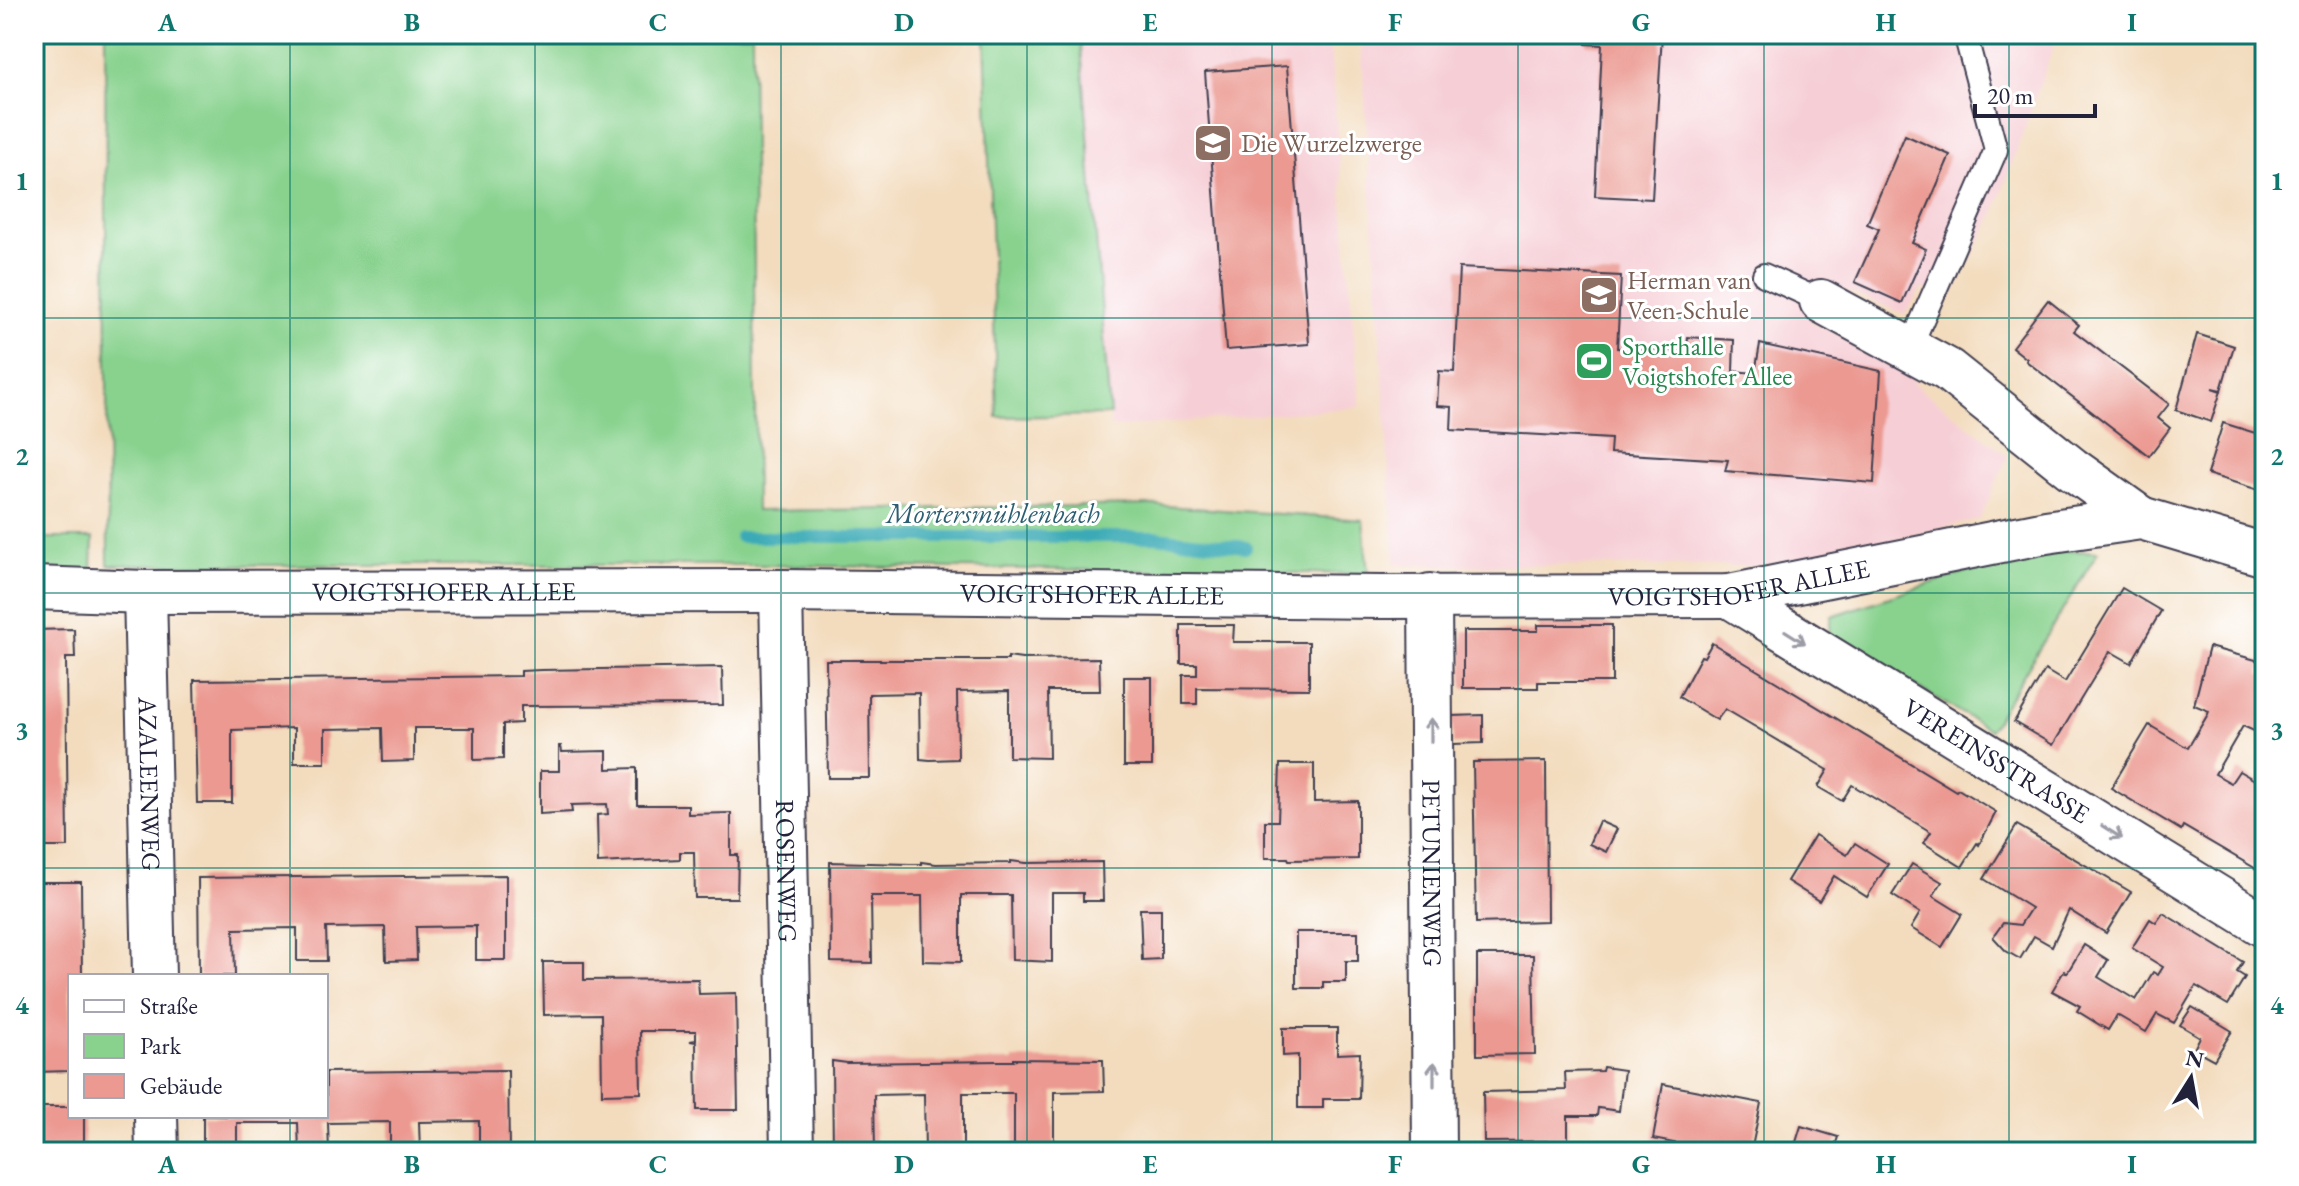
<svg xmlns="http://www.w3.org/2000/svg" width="2299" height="1186" viewBox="0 0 2299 1186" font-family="'EB Garamond',serif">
<rect width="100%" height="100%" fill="#fff"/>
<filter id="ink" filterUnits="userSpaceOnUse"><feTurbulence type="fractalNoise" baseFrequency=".0125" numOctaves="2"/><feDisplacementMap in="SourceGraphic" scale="16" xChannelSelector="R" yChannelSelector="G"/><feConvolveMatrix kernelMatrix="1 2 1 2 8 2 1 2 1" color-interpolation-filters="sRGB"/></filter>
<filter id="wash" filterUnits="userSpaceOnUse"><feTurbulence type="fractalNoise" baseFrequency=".006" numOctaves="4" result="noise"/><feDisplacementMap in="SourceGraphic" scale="32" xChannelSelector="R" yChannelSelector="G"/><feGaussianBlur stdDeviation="1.8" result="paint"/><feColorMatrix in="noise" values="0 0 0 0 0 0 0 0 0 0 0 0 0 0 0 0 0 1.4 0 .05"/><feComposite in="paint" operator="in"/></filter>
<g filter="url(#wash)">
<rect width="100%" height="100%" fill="#f3dcbe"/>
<!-- built -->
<g fill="#f6cfd6">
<path d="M1254 34H1329L1360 407 1111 428 1081 47Z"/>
<path d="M1369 34H2058L1994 214 1950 301 1922 288 1905 314 1826 283 1810 321 1918 374 1913 383 2008 456 1980 519 1791 566 1395 565 1361 41Z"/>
</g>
<!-- green -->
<g fill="#88d28e" stroke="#557a64" stroke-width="2">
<path d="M105 34H752L756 511 1151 505 1363 520 1368 574 757 565H108Z"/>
<path d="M985 34H1080L1110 415 997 417Z"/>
<path d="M34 538H93L92 570 34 571Z"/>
<path d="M2053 550 2098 552 1990 730 1829 635 1832 616 2026 552Z"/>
</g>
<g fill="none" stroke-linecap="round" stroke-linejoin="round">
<!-- stream -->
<path stroke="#3aaab6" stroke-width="12" d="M740 537H1156L1246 547"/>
</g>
<g id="blocks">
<!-- building -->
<g fill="#eb9991">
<path d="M1587 34H1662L1652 199 1595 196 1602 45 1586 44Z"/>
<path d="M1287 66 1309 344 1226 350 1205 72Z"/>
<path d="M1905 135 1950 155 1912 243 1926 249 1902 303 1855 282 1879 229 1867 224Z"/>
<path d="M1459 268 1621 276 1617 348 1687 352 1688 337 1734 340 1733 371 1755 373 1760 344 1881 371 1874 483 1725 471 1728 460 1610 453 1611 439 1451 430 1452 407 1437 406 1439 371 1454 372Z"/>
<path d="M2048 300 2079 325 2074 331 2169 404 2158 418 2170 428 2149 456 2026 361 2027 359 2012 347Z"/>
<path d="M2197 334 2234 346 2221 390 2212 388 2221 391 2211 422 2176 410Z"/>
<path d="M2223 423 2265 436V492L2207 474Z"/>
<path d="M2122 588 2161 611 2131 663 2110 651 2053 745 2014 722 2045 670 2065 682Z"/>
<path d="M1181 625H1234L1233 642H1309V689L1197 688V704H1183V675H1197V664H1181Z"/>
<path d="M1538 625H1612V682H1538V688H1463V631H1538Z"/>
<path d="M74 629 75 658H66L68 847H34V630Z"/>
<path d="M1712 643 1956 791 1958 789 1996 812 1979 845 1977 843 1962 867 1924 843 1931 832 1879 801 1852 785 1842 801 1818 787 1828 770 1725 709 1717 720 1679 697 1701 656 1704 657Z"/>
<path d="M2209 647 2263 662 2260 673 2265 675V736L2243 726 2215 774 2231 783 2239 771 2265 786V874L2183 826 2181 830 2111 788 2149 725 2188 748 2208 714 2209 711 2194 705Z"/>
<path d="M1008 657 1022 659 1099 658 1100 691H1048L1049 758 1009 757V691L957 692 958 759 930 760 920 759 919 693 869 694 870 778H828L826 660H1008Z"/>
<path d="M722 667 723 705 521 706V723L503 724V759L474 760V728H414V761L383 762 382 728 325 729V763H294V728L232 730V803H197L194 680 521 676V671L541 670Z"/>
<rect x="1124" y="677" width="28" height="89"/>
<path d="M1483 715V743L1453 744 1452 716Z"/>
<path d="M559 746H561L562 752 607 751V769L637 768V805H688V814L731 813V855H738L737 898H695L694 852H680V859L598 863 597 815 608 814 607 804 571 805 572 812 540 814V771H559Z"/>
<path d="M1546 761 1547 921 1476 923 1473 762Z"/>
<path d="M1280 764H1314V802L1358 801V859L1289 860 1288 858H1265V821H1278Z"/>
<path d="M1599 821 1617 829 1606 852 1589 844Z"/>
<path d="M2017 825 2131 892 2106 933 2069 910 2052 946 2034 936 2020 959 2006 951 1993 937 2003 923 2020 925 2031 908 1984 879Z"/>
<path d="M1815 835 1847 855 1855 843 1888 864 1867 897 1834 876 1819 901 1787 881Z"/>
<path d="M1011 861 1026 863 1102 862 1103 901H1083V893H1052V962L1012 960 1011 895H961V962L923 961 922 896H871L872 963 831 962 830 862 910 864H921V862L936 864 1011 863Z"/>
<path d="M1912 864 1942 882 1933 896 1962 914 1942 947 1911 928 1920 913 1892 895Z"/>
<path d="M506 875V960H476V926L416 927 417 960 386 961 385 927 326 928 327 961H297V928L234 929 235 976H199L198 878Z"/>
<path d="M34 882H81L82 976H70V1071L34 1072Z"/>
<path d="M1140 909H1161V959L1142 960Z"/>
<path d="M2163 913 2243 962 2237 972 2245 977 2228 1005 2196 986 2174 1023 2157 1014 2146 1032 2117 1015 2108 1030 2077 1011 2080 1006 2052 991 2064 971 2067 973 2084 945 2108 960 2098 977 2136 1000 2153 972 2158 975 2163 967 2132 948 2150 919 2156 923Z"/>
<path d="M1296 932H1358V961H1346V982H1323V988H1296Z"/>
<path d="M1477 955H1533L1535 1054 1477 1055Z"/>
<path d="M543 962H584V980L698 979 699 994 736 993 738 1110H697L696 1042 690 1041 696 1040V1031H640L641 1093 602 1094 601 1014 544 1015Z"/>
<path d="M2192 1007 2232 1031 2214 1060 2194 1049 2200 1037 2180 1025Z"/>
<path d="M1283 1028H1337V1054L1360 1053 1359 1099H1323V1108H1298V1055L1283 1056Z"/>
<path d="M1013 1059 1103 1060 1104 1091 1054 1092V1152H1014V1093H963V1152H925L924 1094 874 1095 875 1152H833L832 1061 847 1063 1001 1061H1013Z"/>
<path d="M1603 1067 1624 1070 1619 1111 1598 1108 1597 1116H1568V1141L1484 1142 1483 1092 1566 1090 1565 1072 1602 1071Z"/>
<path d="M508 1070 509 1152H479V1121L419 1122 420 1152H390V1122L328 1123 329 1152H299L298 1123H237V1152H203V1116H326V1072Z"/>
<path d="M1663 1084 1761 1103 1751 1152H1720L1653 1139Z"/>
<path d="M34 1107H70V1116H84V1152H34Z"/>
<path d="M1801 1126 1838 1137 1833 1152H1793Z"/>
</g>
</g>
</g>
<g filter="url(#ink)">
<use href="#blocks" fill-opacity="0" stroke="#413e4f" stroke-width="2"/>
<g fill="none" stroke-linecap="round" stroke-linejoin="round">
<defs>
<g id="service">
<path d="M1764 275 1821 301"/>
<path d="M1909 350 1996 150 1965 34"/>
</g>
<g id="minor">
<path d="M1821 301 1948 370 2071 468 2141 518"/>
<path id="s1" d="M34 588 145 592 781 591 1381 597 1729 596 2046 532 2141 518 2265 555"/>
<path id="s2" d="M781 591 792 1152"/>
<path id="s3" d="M145 592 154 976"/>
<path id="s4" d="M1430 595 1434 1152"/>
<path id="s5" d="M1729 596 2265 926"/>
<path d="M156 1116 157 1152"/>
</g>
</defs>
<!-- service casing -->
<use href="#service" stroke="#413e4f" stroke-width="26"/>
<!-- minor casing -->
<use href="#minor" stroke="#413e4f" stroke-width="46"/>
<!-- service -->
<use href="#service" stroke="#fff" stroke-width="22"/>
<!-- minor -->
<use href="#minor" stroke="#fff" stroke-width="42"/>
</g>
<!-- one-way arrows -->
<defs><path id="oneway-shaft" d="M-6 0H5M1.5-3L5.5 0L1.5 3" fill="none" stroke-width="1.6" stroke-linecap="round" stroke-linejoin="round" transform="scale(2)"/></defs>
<g stroke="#9c9ca7">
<use href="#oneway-shaft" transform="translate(1795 637) rotate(32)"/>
<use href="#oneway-shaft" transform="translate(1431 730) rotate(-90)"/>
<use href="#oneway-shaft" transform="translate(2112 832) rotate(32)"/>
<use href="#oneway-shaft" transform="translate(1434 1074) rotate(-90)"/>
</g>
</g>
<!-- grid -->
<path fill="none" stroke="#0f766e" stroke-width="2" stroke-opacity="0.55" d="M290 34V976M535 34V1152M781 34V1152M1027 34V1152M1272 34V1152M1518 34V1152M1764 34V1152M2009 34V1152M34 318H2265M34 593H2265M34 868H2265M290 1116V1152"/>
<!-- icons -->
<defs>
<symbol id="school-square" viewBox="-11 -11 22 22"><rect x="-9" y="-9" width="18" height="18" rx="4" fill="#8d6e63" stroke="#fff"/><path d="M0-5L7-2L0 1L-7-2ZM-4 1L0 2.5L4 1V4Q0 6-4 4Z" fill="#fff"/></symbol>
<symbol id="stadium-square" viewBox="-11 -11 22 22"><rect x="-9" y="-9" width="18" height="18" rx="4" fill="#2e9e5b" stroke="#fff"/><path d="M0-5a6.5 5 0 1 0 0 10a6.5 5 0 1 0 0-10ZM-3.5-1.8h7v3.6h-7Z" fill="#fff"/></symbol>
</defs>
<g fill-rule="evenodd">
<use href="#school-square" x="1191" y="121" width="44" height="44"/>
<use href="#school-square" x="1577" y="273" width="44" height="44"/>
<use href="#stadium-square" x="1572" y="339" width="44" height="44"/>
</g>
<g text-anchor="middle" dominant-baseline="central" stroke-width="6" stroke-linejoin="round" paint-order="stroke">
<!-- education labels -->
<g font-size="26" fill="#785e54" stroke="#fff" text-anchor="start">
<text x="1241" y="143">Die Wurzelzwerge</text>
<text x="1627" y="280">Herman van<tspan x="1627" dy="30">Veen-Schule</tspan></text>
</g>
<!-- leisure labels -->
<g font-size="26" fill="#27864d" stroke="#fff" text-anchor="start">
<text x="1622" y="346">Sporthalle<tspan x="1622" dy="30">Voigtshofer Allee</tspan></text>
</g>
<!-- street labels -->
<g font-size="26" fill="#22223b" stroke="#fff">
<text stroke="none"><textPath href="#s1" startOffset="1706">VOIGTSHOFER ALLEE</textPath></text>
<text stroke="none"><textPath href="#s1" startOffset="410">VOIGTSHOFER ALLEE</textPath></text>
<text stroke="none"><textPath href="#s1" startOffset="1058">VOIGTSHOFER ALLEE</textPath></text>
<text stroke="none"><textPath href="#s5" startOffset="314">VEREINSSTRASSE</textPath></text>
<text stroke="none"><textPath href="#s3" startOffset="192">AZALEENWEG</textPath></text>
<text stroke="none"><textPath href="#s2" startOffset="280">ROSENWEG</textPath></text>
<text stroke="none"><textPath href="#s4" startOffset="278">PETUNIENWEG</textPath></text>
</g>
<!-- water labels -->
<g font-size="28" font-style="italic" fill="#2d5f72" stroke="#fff">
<text x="993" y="513">Mortersmühlenbach</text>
</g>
</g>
<!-- margin -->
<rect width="2299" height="1186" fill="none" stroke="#fff" stroke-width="88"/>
<!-- legend -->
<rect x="68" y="974" width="260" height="144" fill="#ffffff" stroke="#a7a7b1" stroke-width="2"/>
<rect x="84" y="1000" width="40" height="12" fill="#ffffff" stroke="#a7a7b1" stroke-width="2"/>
<text x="140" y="1014" font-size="24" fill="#22223b">Straße</text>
<rect x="84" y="1034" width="40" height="24" fill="#88d28e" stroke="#a7a7b1" stroke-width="2"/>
<text x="140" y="1054" font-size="24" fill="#22223b">Park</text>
<rect x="84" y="1074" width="40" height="24" fill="#eb9991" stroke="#a7a7b1" stroke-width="2"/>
<text x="140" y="1094" font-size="24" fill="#22223b">Gebäude</text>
<!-- north arrow -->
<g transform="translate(2191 1078) rotate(11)" stroke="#ffffff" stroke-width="6" paint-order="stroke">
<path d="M0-6L14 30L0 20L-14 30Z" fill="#22223b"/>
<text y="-12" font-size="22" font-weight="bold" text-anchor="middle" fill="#22223b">N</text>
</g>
<!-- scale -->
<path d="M1975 104v12h120v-12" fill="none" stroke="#22223b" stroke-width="4"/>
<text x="1987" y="104" font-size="24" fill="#22223b" stroke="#ffffff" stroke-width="6" paint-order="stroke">20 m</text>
<rect x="44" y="44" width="2211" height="1098" fill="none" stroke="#0f766e" stroke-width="3"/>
<g font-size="26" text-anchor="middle" font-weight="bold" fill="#0f766e">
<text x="167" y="31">A</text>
<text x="412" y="31">B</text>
<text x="658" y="31">C</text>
<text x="904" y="31">D</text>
<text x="1150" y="31">E</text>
<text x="1395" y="31">F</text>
<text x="1641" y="31">G</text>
<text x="1886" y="31">H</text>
<text x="2132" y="31">I</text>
<text x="22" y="190">1</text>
<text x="2277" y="190">1</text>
<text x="22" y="465">2</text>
<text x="2277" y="465">2</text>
<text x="22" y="739">3</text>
<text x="2277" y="739">3</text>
<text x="22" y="1014">4</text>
<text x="2277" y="1014">4</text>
<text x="167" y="1173">A</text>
<text x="412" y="1173">B</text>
<text x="658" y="1173">C</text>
<text x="904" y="1173">D</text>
<text x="1150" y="1173">E</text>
<text x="1395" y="1173">F</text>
<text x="1641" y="1173">G</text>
<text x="1886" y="1173">H</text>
<text x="2132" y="1173">I</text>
</g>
</svg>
